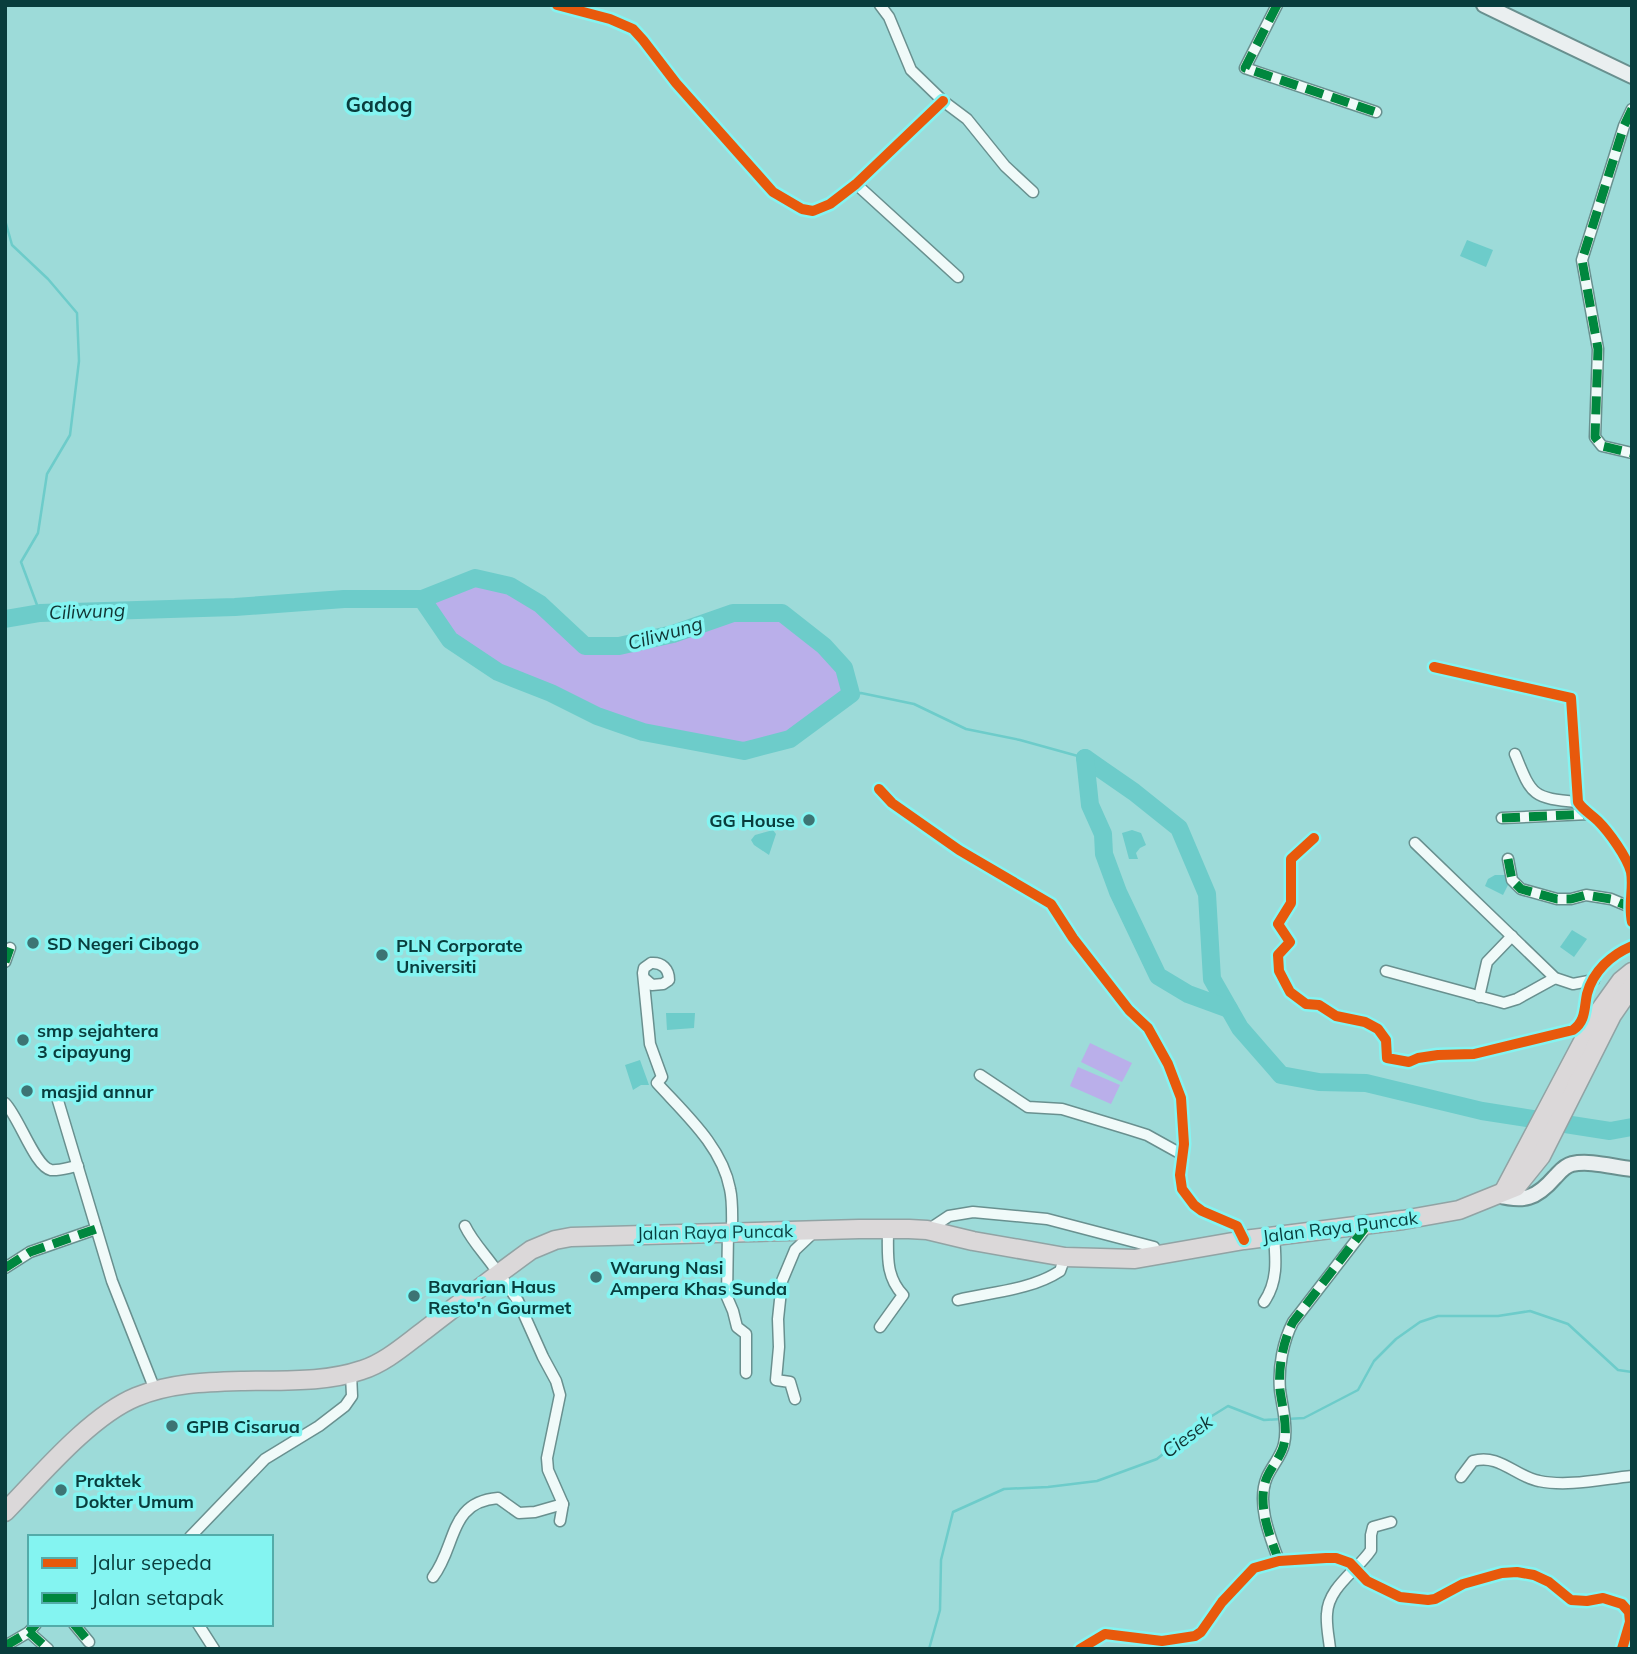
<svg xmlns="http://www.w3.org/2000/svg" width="1637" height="1654" viewBox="0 0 1637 1654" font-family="Mulish,sans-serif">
<rect width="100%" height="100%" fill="#9ddbd9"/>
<!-- green -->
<g fill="#baafea">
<path d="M475 578 510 586 540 604 585 646H619L673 634 733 613H782L824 646 844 668 851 694 790 739 744 751 643 732 597 716 551 693 498 672 450 640 422 599Z"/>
<path d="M1090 1043 1132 1063 1122 1082 1081 1062Z"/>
<path d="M1078 1067 1120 1085 1111 1104 1070 1086Z"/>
</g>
<!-- water -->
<g fill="#6dccca">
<path d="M1467 240 1493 250 1486 267 1460 256Z"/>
<path d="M773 830 776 834 769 855 754 845 751 840 755 835Z"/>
<path d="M1132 830 1141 833 1146 845 1140 848 1136 853 1138 859H1129L1122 833Z"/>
<path d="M1495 875H1506L1510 881 1503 895 1485 886 1488 879Z"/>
<path d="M1572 930 1587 939 1574 957 1560 947Z"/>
<path d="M666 1013H695L694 1028 667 1030Z"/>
<path d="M640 1060 649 1085H641L633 1090 625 1065Z"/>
</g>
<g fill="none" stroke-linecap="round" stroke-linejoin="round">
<!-- stream -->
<g stroke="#6dccca" stroke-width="2.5">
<path d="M5 220 12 245 48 279 77 313 79 361 70 435 47 474 38 533 21 562 40 613"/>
<path d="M851 694 861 693 914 704 966 729 1020 740 1085 758"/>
<path d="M1287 1419 1304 1418 1358 1390 1374 1361 1396 1339 1420 1322 1438 1316H1498L1530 1311 1568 1324 1618 1370 1632 1372"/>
<path d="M929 1649 940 1610 941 1560 953 1512 1004 1489 1048 1487 1097 1481 1157 1459 1199 1424 1228 1406 1264 1420 1281 1419"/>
</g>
<!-- river -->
<g stroke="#6dccca" stroke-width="18">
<path d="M5 619 40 613 235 607 344 599H422L475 578 510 586 540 604 585 646H619L673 634 733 613H782L824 646 844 668 851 694 790 739 744 751 643 732 597 716 551 693 498 672 450 640 422 599"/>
<path d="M1085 758 1134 792 1179 828 1207 894 1212 979 1240 1028 1281 1075 1319 1082 1366 1083 1482 1111 1610 1131 1632 1127"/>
<path d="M1085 758 1090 805 1103 834 1104 854 1118 892 1158 976 1188 994 1229 1009"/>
</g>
<defs>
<g id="street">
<path d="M557 5 610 19 633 29 643 40 676 83 773 192 802 209 813 211 830 204 856 184 943 101"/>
<path d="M880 5 889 17 911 70 943 101 967 119 1005 166 1033 192"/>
<path d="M1277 5 1245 68 1376 112"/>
<path d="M1632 109 1624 126 1582 260 1598 349 1595 437 1602 446 1632 453"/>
<path d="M856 184 958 277"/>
<path d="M1434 667 1571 698 1578 802C1583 810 1591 814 1598 821 1609 832 1627 857 1631 872 1634 888 1628 905 1632 922"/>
<path d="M1515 754C1532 796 1532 798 1578 802"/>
<path d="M879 789 892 803 959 850 1051 904 1073 938 1129 1010 1148 1028 1168 1064 1181 1098 1184 1144 1180 1175 1182 1189 1194 1205 1202 1211 1237 1226 1244 1240"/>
<path d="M1502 818 1589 814"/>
<path d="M1314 838 1291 859V903L1278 924 1290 942 1278 955 1279 971 1290 992 1306 1004 1319 1005 1336 1016 1365 1022 1378 1029 1386 1040 1387 1058 1409 1062 1418 1058 1438 1055 1474 1054 1573 1030C1586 1021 1584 1008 1587 994 1593 971 1611 955 1632 946"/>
<path d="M1415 843 1555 978 1573 984 1594 980"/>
<path d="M1508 859 1512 880 1521 889 1557 899H1571L1586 895 1611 899 1630 907"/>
<path d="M5 962 10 948"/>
<path d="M1386 971 1504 1003 1517 999 1555 978"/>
<path d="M644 978 652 985 663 984 669 980C669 969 662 962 651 963L644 968 643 973 650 1044 662 1077 657 1083C684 1113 722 1146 730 1189 733 1202 732 1218 732 1232"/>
<path d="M1479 997 1487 962 1512 936"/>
<path d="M980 1075 1028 1107 1062 1109 1128 1129 1147 1135 1183 1155"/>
<path d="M56 1094 112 1281 155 1390"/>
<path d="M5 1103C19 1117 35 1167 51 1170 59 1171 70 1167 78 1166"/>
<path d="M465 1226C473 1243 488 1257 498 1273"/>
<path d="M928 1230 949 1216 973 1212 1047 1219 1154 1247"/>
<path d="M728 1232 727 1297 733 1311 737 1327 746 1334V1373"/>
<path d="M5 1268 30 1252 96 1229"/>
<path d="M499 1273 518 1301 543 1357 556 1381 560 1395 547 1458 548 1470 563 1504 560 1521"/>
<path d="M958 1300C991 1292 1031 1290 1060 1271L1065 1257"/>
<path d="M1264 1302C1278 1282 1276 1260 1274 1236"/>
<path d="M880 1327 903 1295C885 1276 888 1254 888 1229"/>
<path d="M795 1399 790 1382 776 1380 779 1347 778 1319 782 1281 795 1250 814 1232"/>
<path d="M1461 1477 1473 1461C1499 1453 1516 1477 1539 1481 1568 1487 1602 1479 1632 1476"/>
<path d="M190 1537 265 1459 319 1426 345 1406 352 1396 351 1374"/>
<path d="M1279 1561C1270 1537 1256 1503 1267 1477 1272 1466 1282 1455 1284 1444 1288 1427 1282 1406 1280 1390 1278 1368 1283 1341 1293 1322L1368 1225"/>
<path d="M433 1577C457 1546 448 1502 498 1498L519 1513 535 1512 563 1504"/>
<path d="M74 1624 89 1642"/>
<path d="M198 1624 214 1649"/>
<path d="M29 1632 48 1649"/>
<path d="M5 1646 29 1632 36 1624"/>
<path d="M1080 1649 1105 1634 1162 1641 1195 1636 1201 1632 1222 1602 1254 1568 1279 1561 1326 1558H1336L1350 1563 1367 1581 1400 1597 1428 1600 1435 1599 1463 1584 1502 1573 1517 1572 1534 1575 1549 1582 1571 1600 1587 1601 1603 1598 1622 1604 1629 1612 1630 1622 1622 1649"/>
<path d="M1330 1649C1329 1638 1326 1626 1327 1614 1328 1587 1357 1571 1371 1550V1535L1373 1527 1391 1522"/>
</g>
<g id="secondary">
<path d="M1484 5 1632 76"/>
<path d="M1497 1195C1524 1202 1536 1199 1555 1177 1560 1172 1564 1166 1572 1164 1590 1160 1613 1167 1632 1169"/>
</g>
<g id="highway">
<path d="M1504 1191 1598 1013 1621 981 1632 972"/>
<path d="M5 1512C40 1476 90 1416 136 1397 170 1383 205 1382 241 1381 281 1380 324 1383 362 1370 385 1363 406 1344 425 1330 460 1303 495 1276 531 1250L555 1240 571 1237 859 1229H909L927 1230 973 1241 1065 1257 1135 1259 1244 1240 1403 1220 1459 1210 1516 1187 1541 1156 1612 1015 1632 986"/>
</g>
</defs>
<!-- street casing -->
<use href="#street" stroke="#69908f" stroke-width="13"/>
<!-- secondary casing -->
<use href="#secondary" stroke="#69908f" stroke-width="18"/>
<!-- highway casing -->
<use href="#highway" stroke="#91a3a4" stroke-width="21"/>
<!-- street -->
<use href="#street" stroke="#f0faf9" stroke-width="10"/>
<!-- secondary -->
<use href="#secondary" stroke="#eaeff0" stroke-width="14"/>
<!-- highway -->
<use href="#highway" stroke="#dbd8d9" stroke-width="18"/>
<!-- quiet -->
<g stroke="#00873e" stroke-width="9" stroke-dasharray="18 9" stroke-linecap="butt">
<path d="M1277 5 1245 68 1376 112"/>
<path d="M1632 109 1624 126 1582 260 1598 349 1595 437 1602 446 1632 453"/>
<path d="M1502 818 1589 814"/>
<path d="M1508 859 1512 880 1521 889 1557 899H1571L1586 895 1611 899 1630 907"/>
<path d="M5 962 10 948"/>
<path d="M5 1268 30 1252 96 1229"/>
<path d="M1279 1561C1270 1537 1256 1503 1267 1477 1272 1466 1282 1455 1284 1444 1288 1427 1282 1406 1280 1390 1278 1368 1283 1341 1293 1322L1368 1224"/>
<path d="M74 1624 89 1642"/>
<path d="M29 1632 48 1649"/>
<path d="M5 1646 29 1632 36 1624"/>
</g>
<defs>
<g id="cycleway">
<path d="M557 5 610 19 633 29 643 40 676 83 773 192 802 209 813 211 830 204 856 184 943 101"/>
<path d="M1434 667 1571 698 1578 802C1583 810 1591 814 1598 821 1609 832 1627 857 1631 872 1634 888 1628 905 1632 922"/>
<path d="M879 789 892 803 959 850 1051 904 1073 938 1129 1010 1148 1028 1168 1064 1181 1098 1184 1144 1180 1175 1182 1189 1194 1205 1202 1211 1237 1226 1244 1240"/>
<path d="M1314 838 1291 859V903L1278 924 1290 942 1278 955 1279 971 1290 992 1306 1004 1319 1005 1336 1016 1365 1022 1378 1029 1386 1040 1387 1058 1409 1062 1418 1058 1438 1055 1474 1054 1573 1030C1586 1021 1584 1008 1587 994 1593 971 1611 955 1632 946"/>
<path d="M1080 1649 1105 1634 1162 1641 1195 1636 1201 1632 1222 1602 1254 1568 1279 1561 1326 1558H1336L1350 1563 1367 1581 1400 1597 1428 1600 1435 1599 1463 1584 1502 1573 1517 1572 1534 1575 1549 1582 1571 1600 1587 1601 1603 1598 1622 1604 1629 1612 1630 1622 1622 1649"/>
</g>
</defs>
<!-- cycleway casing -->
<use href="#cycleway" stroke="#84f4f1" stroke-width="15"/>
<!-- cycleway -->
<use href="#cycleway" stroke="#e8590c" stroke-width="10"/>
</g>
<!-- markers -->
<g fill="#3d7474" stroke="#84f4f1" stroke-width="2.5">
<circle cx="809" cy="820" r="7"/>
<circle cx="33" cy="943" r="7"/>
<circle cx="382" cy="955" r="7"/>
<circle cx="23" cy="1040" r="7"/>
<circle cx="27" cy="1091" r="7"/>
<circle cx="596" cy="1277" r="7"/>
<circle cx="414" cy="1296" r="7"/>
<circle cx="172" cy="1426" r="7"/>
<circle cx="61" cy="1490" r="7"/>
</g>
<g text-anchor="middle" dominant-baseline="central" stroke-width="7" stroke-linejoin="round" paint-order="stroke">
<!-- poi labels -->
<g font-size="18" font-weight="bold" fill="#093d3d" stroke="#84f4f1" text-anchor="start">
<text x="795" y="820" text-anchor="end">GG House</text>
<text x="47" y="943">SD Negeri Cibogo</text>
<text x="396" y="945">PLN Corporate<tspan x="396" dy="21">Universiti</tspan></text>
<text x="37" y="1030">smp sejahtera<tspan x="37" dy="21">3 cipayung</tspan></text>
<text x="41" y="1091">masjid annur</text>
<text x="610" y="1267">Warung Nasi<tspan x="610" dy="21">Ampera Khas Sunda</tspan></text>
<text x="428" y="1286">Bavarian Haus<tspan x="428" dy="21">Resto'n Gourmet</tspan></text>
<text x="186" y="1426">GPIB Cisarua</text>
<text x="75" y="1480">Praktek<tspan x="75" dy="21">Dokter Umum</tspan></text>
</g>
<!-- street labels -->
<g font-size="18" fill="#093d3d" stroke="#84f4f1">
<text transform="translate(1340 1227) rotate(-7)">Jalan Raya Puncak</text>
<text transform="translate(715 1232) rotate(-1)">Jalan Raya Puncak</text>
</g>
<!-- water labels -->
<g font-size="19" font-style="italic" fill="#113332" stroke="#84f4f1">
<text transform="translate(87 611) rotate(-2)">Ciliwung</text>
<text transform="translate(665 633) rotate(-16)">Ciliwung</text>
<text transform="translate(1187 1436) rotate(-37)">Ciesek</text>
</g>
<!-- quarter labels -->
<g font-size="21" font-weight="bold" fill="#093d3d" stroke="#84f4f1">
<text x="379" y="104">Gadog</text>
</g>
</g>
<!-- border -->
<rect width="1637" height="1654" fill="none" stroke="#093d3d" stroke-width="14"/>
<!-- legend -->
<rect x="28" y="1535" width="245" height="91" fill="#84f4f1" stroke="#53aba9" stroke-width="2"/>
<rect x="42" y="1558" width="35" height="10" fill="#e8590c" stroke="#53aba9" stroke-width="2"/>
<text x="91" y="1570" font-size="21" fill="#093d3d">Jalur sepeda</text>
<rect x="42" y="1593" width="35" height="10" fill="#00873e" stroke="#53aba9" stroke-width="2"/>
<text x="91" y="1605" font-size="21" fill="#093d3d">Jalan setapak</text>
</svg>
